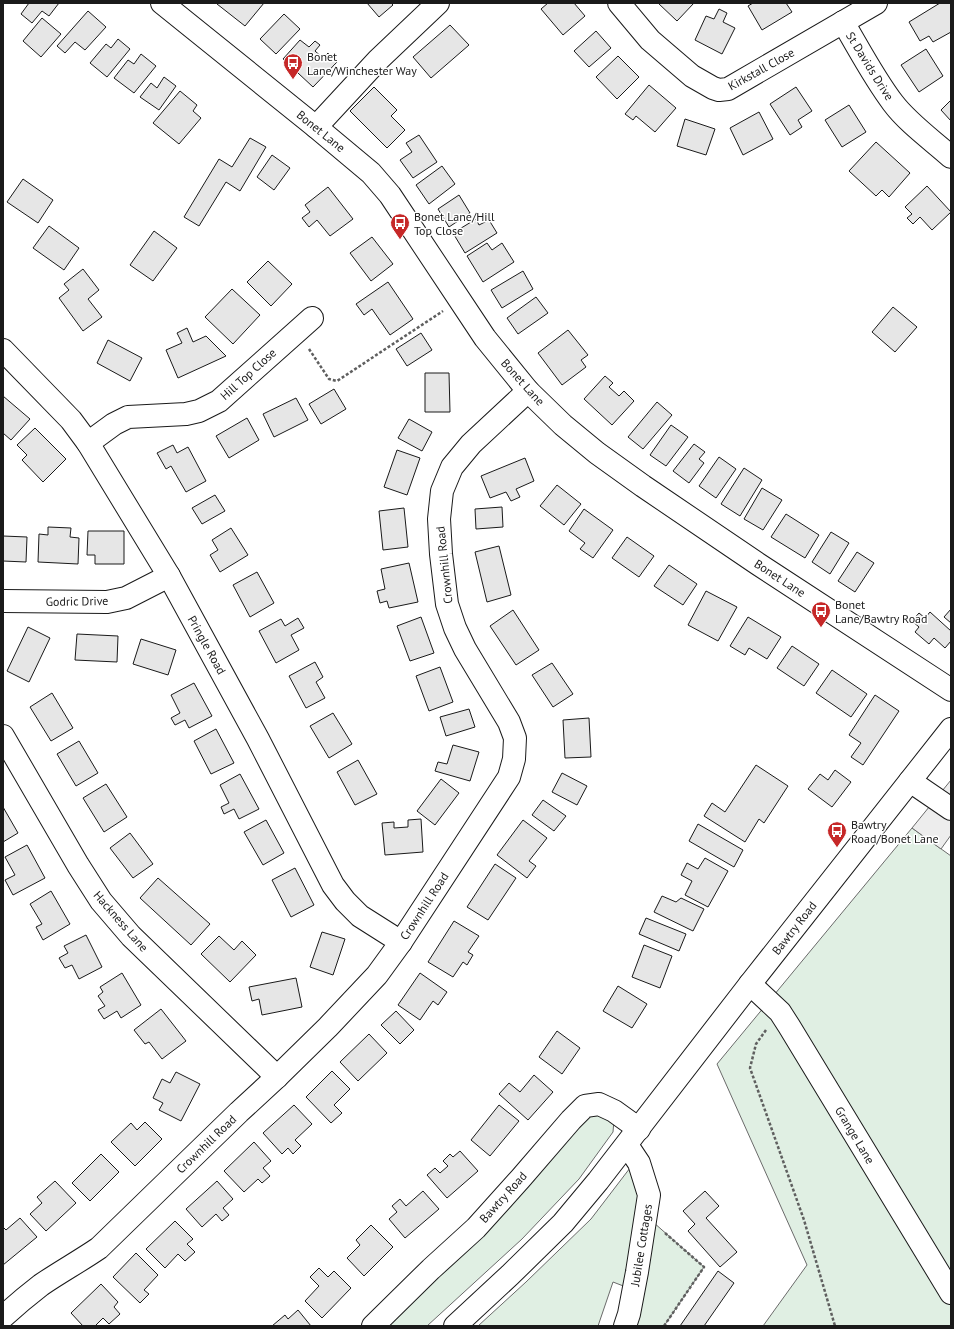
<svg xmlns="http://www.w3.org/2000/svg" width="954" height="1329" viewBox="0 0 954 1329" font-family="'PT Sans',sans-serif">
<rect width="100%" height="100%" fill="#fff"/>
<!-- green -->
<g fill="#e0efe3" stroke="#6a6a6a">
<path d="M912 828 951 856V1326H763L807 1265 717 1064Z"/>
<path d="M594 1114 614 1120 613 1132 579 1179 522 1239 427 1326H383L579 1121Z"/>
<path d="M630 1168 639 1190 626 1287 613 1282 598 1326H478L526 1282 591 1219Z"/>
<path d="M653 1222 704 1267 664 1326H633Z"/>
</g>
<!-- parking -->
<path fill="#ededed" stroke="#6a6a6a" d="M951 780V835L941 849 912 828Z"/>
<!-- building -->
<g fill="#e6e6e6" stroke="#1a1a1a">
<path d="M29 3H59L49 16 42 11 32 23 21 14Z"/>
<path d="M218 3H264L245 26 217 4Z"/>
<path d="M367 3H391L393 5 379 17Z"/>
<path d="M548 3H574L585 16 563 35 541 9Z"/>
<path d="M658 3H694L677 21Z"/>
<path d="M753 3H786L792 12 762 30 748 6Z"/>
<path d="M940 3H951V32L933 42 929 36 920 41 909 22Z"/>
<path d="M719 9 727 13 723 22 735 28 722 54 695 40 706 16 714 19Z"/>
<path d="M88 11 106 27 85 50 75 42 65 53 57 46Z"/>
<path d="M284 14 300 29 276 54 260 39Z"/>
<path d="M42 18 61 34 41 57 23 41Z"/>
<path d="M450 25 469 45 431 78 413 57Z"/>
<path d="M596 31 611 48 589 67 574 51Z"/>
<path d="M118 39 130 49 107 77 90 63 106 44 111 48Z"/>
<path d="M300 40 309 47 315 41 320 45 315 51 323 58 328 53 337 62 313 87 283 59Z"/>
<path d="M926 49 943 76 919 92 901 65Z"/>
<path d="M141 54 156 66 134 93 114 78 128 60 134 64Z"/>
<path d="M618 56 639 77 617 99 596 77Z"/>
<path d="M164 77 176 86 159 110 140 97 151 83 157 88Z"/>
<path d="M649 85 676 108 655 132 636 116 633 120 625 114Z"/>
<path d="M374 87 397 110 391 116 405 130 387 148 350 111Z"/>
<path d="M796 87 812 111 798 120 802 127 790 135 770 104Z"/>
<path d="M180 91 197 105 193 111 201 118 179 144 153 123Z"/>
<path d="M951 100V121L941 110Z"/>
<path d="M849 105 866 132 842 147 825 120Z"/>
<path d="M759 112 773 139 743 155 730 128Z"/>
<path d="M685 119 715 129 706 155 677 146Z"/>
<path d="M419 135 437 162 413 178 400 160 412 152 406 143Z"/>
<path d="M250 138 266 147 240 191 226 182 199 226 184 217 219 159 232 167Z"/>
<path d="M876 142 910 173 889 197 882 190 876 196 849 171Z"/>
<path d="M272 155 290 168 274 190 257 177Z"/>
<path d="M442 166 455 184 429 204 416 185Z"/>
<path d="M23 179 53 200 38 223 7 202Z"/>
<path d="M927 186 951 212 932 230 920 217 913 224 907 218 912 214 905 207Z"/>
<path d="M328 187 353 219 330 236 317 220 309 227 302 218 310 212 305 205Z"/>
<path d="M459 195 470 213 449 227 438 209Z"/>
<path d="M476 219 479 225 489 220 497 233 465 253 453 233Z"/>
<path d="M49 226 79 248 64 270 33 248Z"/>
<path d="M154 231 177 248 153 281 130 265Z"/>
<path d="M372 237 393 264 371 281 350 253Z"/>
<path d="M487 243 492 250 502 243 514 262 483 282 467 256Z"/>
<path d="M268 261 292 284 271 306 247 282Z"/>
<path d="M83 269 99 290 88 299 102 317 83 331 59 298 69 290 64 284Z"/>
<path d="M523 271 533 289 502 308 491 290Z"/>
<path d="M388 282 413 319 390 335 372 309 364 315 356 304Z"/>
<path d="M232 289 260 315 233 344 205 317Z"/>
<path d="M536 297 548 313 518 334 507 318Z"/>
<path d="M893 307 917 327 895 352 872 332Z"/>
<path d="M187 328 193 342 206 336 226 356 178 378 166 350 182 343 177 333Z"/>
<path d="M568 330 588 355 581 360 586 367 562 385 538 353Z"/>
<path d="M421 333 432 350 407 366 396 349Z"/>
<path d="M108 340 142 358 130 381 97 363Z"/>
<path d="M425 373H449L450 412H425Z"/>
<path d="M605 376 613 383 609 387 619 396 624 391 634 401 612 425 584 399Z"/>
<path d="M334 389 346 409 321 424 309 404Z"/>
<path d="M3 396 30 419 11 440 3 433Z"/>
<path d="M296 398 308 420 274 437 263 414Z"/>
<path d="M657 402 672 415 643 449 628 437Z"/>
<path d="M247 418 259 440 229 458 216 436Z"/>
<path d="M409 419 432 432 422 451 398 438Z"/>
<path d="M671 425 688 437 666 466 650 455Z"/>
<path d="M35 428 66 459 43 482 22 460 27 455 17 445Z"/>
<path d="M694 444 705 452 699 459 704 463 689 483 673 471Z"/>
<path d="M173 445 177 453 188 447 206 481 186 492 171 466 166 469 157 453Z"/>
<path d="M397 450 420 458 407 495 384 487Z"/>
<path d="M719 457 736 469 716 498 699 486Z"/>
<path d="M525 458 534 481 516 489 520 497 511 501 506 492 490 498 481 476Z"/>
<path d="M744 468 762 480 740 516 721 504Z"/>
<path d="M557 485 581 504 564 525 540 506Z"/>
<path d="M762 488 782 500 763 530 744 519Z"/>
<path d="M215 495 225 511 202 524 192 508Z"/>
<path d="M502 507 503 527 476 529 475 509Z"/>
<path d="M404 508 408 547 383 550 379 511Z"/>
<path d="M584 509 613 530 593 558 580 549 585 543 569 531Z"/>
<path d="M786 514 819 535 805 558 771 537Z"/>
<path d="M48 527 71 528 70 537 79 538 78 564 38 562 39 534 48 535Z"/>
<path d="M231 528 248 555 220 572 210 555 218 550 212 540Z"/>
<path d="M88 531H124V564H95V555H87Z"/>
<path d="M831 532 849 543 830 574 812 562Z"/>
<path d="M3 536 27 537 26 562 3 561Z"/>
<path d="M627 537 654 556 639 577 612 558Z"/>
<path d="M499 546 511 595 487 602 475 552Z"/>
<path d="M857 552 874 563 855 592 838 581Z"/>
<path d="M409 563 418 602 389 608 387 601 380 603 377 591 385 589 381 569Z"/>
<path d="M669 565 697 584 683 605 654 586Z"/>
<path d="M257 572 274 603 250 617 233 585Z"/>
<path d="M706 591 737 607 718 641 688 625Z"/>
<path d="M951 609V623L944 617Z"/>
<path d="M513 610 539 650 516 665 490 626Z"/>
<path d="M930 612 951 631V641L945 648 934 638 929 644 915 632 919 627 912 621 919 613 925 618Z"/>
<path d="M421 617 434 653 410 661 397 626Z"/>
<path d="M748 617 781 637 767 659 749 648 745 655 730 646Z"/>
<path d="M298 618 304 628 291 635 299 650 276 663 259 631 281 619 285 626Z"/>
<path d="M28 627 50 638 29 682 7 671Z"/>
<path d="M77 634 118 636 117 662 75 660Z"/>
<path d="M141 639 176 650 168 675 133 664Z"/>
<path d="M792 646 819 664 804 686 777 668Z"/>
<path d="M315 662 323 677 316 682 325 698 306 708 289 676Z"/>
<path d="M552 663 573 694 553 707 532 675Z"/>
<path d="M440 667 453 702 429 711 416 676Z"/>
<path d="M832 670 867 694 851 717 816 693Z"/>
<path d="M194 683 212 716 189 728 185 720 175 725 171 718 180 713 171 695Z"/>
<path d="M52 693 73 728 51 741 30 707Z"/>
<path d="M875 695 899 711 863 765 851 757 861 743 849 735Z"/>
<path d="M469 709 475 727 446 736 440 717Z"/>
<path d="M333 713 352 744 329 758 310 726Z"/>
<path d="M589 718 591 757 565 758 563 720Z"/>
<path d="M216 729 234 763 211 774 194 741Z"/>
<path d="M79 741 98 773 76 786 57 754Z"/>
<path d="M453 745 479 752 470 781 435 771 438 762 447 764Z"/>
<path d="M358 760 377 794 355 805 337 772Z"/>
<path d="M756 765 788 786 764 823 759 819 745 842 704 816 712 803 725 812Z"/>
<path d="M835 770 851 782 832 807 808 789 820 774 828 780Z"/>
<path d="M562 773 587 786 577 805 552 792Z"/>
<path d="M240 774 259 809 239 819 234 809 224 814 221 807 229 803 220 785Z"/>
<path d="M441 779 459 793 435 825 417 811Z"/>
<path d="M106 784 127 817 104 832 83 798Z"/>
<path d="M543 800 566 816 554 831 532 815Z"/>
<path d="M3 807 18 833 3 842Z"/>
<path d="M421 819 423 852 385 855 382 823 394 822V828L408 827V820Z"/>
<path d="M266 820 284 853 263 865 244 832Z"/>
<path d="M523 820 547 838 529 861 536 866 527 878 497 855Z"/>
<path d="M698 824 743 850 734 867 689 841Z"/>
<path d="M130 833 153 864 133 878 110 848Z"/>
<path d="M27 845 45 878 13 895 5 880 15 875 5 857Z"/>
<path d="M705 858 728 871 708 907 685 895 692 881 681 875 687 863 698 869Z"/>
<path d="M495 864 516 878 488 920 467 907Z"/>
<path d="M295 868 314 905 291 917 272 880Z"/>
<path d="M158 878 210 924 191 945 140 898Z"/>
<path d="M51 891 70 924 43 940 36 927 42 924 30 904Z"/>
<path d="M662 896 676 902 681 898 704 909 693 931 654 912Z"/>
<path d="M646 918 686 934 679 951 639 934Z"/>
<path d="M454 921 479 936 468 952 473 955 467 965 463 962 453 977 428 962Z"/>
<path d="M322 932 345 939 333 975 310 967Z"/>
<path d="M86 935 102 967 79 979 72 965 65 968 59 958 68 953 64 946Z"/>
<path d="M219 936 234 950 242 941 256 955 230 982 201 954Z"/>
<path d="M644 945 672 956 660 988 632 977Z"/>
<path d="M122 973 141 1005 121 1018 117 1011 104 1019 98 1010 105 1006 98 996 103 992 100 987Z"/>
<path d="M420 973 447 992 438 1005 433 1001 420 1020 398 1005Z"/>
<path d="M296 978 302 1007 262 1015 259 999 252 1001 249 987Z"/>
<path d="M618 986 647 1004 632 1028 603 1011Z"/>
<path d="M161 1009 186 1041 162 1059 149 1042 145 1044 134 1030Z"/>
<path d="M396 1011 414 1030 400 1044 381 1025Z"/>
<path d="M557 1031 580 1048 562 1074 539 1057Z"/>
<path d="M369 1034 387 1053 358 1081 340 1062Z"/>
<path d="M332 1071 350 1089 334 1105 342 1113 331 1123 306 1097Z"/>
<path d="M176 1072 200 1084 181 1121 159 1110 163 1103 153 1098 162 1079 170 1083Z"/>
<path d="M534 1075 553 1092 528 1120 499 1094 509 1083 520 1092Z"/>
<path d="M294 1105 312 1124 295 1140 301 1146 293 1154 288 1148 282 1154 263 1133Z"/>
<path d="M499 1105 519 1121 490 1156 471 1140Z"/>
<path d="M145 1122 162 1139 135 1166 111 1142 131 1123 137 1130Z"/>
<path d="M254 1142 271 1161 263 1168 270 1176 262 1183 258 1179 244 1192 224 1171Z"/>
<path d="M460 1151 478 1171 447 1198 427 1175 435 1168 440 1173 448 1166 443 1161 450 1154 453 1157Z"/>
<path d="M101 1154 119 1172 90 1201 72 1183Z"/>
<path d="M55 1181 76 1203 46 1231 30 1214 42 1203 37 1197Z"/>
<path d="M217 1181 233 1199 223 1208 229 1215 222 1221 216 1214 202 1227 186 1209Z"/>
<path d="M423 1191 439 1209 405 1238 389 1219 397 1212 392 1206 400 1199 406 1206Z"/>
<path d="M705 1191 719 1206 706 1218 737 1252 720 1267 688 1231 695 1224 683 1211Z"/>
<path d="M20 1218 37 1237 3 1265V1227L6 1230Z"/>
<path d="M175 1221 193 1239 187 1244 195 1252 185 1261 178 1254 165 1268 146 1249Z"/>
<path d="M371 1225 393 1247 364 1276 347 1258 360 1245 356 1240Z"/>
<path d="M136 1253 158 1275 144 1290 149 1294 140 1303 113 1277Z"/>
<path d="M319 1268 328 1277 334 1271 351 1288 322 1318 305 1301 319 1286 310 1277Z"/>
<path d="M718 1271 734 1283 704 1326H680Z"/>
<path d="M101 1284 118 1302 114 1307 120 1314 109 1324 103 1318 95 1326H83L71 1313Z"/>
<path d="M298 1310 311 1326H272L285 1315 288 1319Z"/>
</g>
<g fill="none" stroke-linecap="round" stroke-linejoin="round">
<defs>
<g id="minor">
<path d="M619 3 650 40 692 76 713 88 719 90 728 89 876 3"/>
<path d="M843 22C859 49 874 78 893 103 908 123 932 140 951 157"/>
<path d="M316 127 378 60 438 3"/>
<path d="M3 350 71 420 88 443 169 576 258 739 333 885 345 901 360 916 401 942"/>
<path d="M88 443 114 424 128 417 186 414 199 411 219 401 312 318"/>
<path d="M3 601 107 602 126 598 169 576"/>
<path d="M3 736 78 865 101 901 131 936 277 1077"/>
<path d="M910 781 951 809"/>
<path d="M750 984 780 1012 789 1026 951 1293"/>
<path d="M3 1317C15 1306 28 1295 41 1285 60 1272 80 1261 99 1248L239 1112 277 1077 328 1027 377 975 401 942 509 777 514 759 515 738 509 722 465 649 455 628 447 604 441 554 439 519 442 491 452 467 471 444 528 391"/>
<path d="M373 1326 431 1269 476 1228 521 1178 571 1120 585 1106 599 1104 614 1111 639 1129"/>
<path d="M625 1326 629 1314 637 1272 649 1195 639 1163 627 1145"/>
</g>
<g id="major">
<path d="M162 3 316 127 371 173 390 195 485 338 528 391 563 425 597 453 643 486 758 564 951 690"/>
<path d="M455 1326 510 1275 563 1223 598 1181 750 984 951 729"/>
</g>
</defs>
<!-- minor casing -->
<use href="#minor" stroke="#1a1a1a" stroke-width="24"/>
<!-- major casing -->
<use href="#major" stroke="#1a1a1a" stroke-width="24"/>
<!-- path -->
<g stroke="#5f5f5f" stroke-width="2.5" stroke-dasharray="3 2" stroke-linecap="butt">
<path d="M309 349 329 379 337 381 443 311"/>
<path d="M766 1030 756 1044 750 1068 804 1220 835 1326"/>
<path d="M664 1326 704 1267 665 1233"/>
</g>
<!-- minor -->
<use href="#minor" stroke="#fff" stroke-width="22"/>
<!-- major -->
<use href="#major" stroke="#fff" stroke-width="22"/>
</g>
<!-- icons -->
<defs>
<symbol id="bus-pin" viewBox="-11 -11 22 30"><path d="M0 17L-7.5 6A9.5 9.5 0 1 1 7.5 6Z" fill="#c62828" stroke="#fff"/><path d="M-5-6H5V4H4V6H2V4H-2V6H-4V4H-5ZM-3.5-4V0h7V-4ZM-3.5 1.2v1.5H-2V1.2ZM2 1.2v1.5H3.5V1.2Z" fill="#fff"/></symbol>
</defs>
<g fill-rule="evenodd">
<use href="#bus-pin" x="282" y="52" width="22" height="30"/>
<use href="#bus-pin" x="389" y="212" width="22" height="30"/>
<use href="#bus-pin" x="810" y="600" width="22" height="30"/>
<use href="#bus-pin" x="826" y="820" width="22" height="30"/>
</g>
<g text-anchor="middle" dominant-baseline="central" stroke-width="3" stroke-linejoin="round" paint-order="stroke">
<!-- poi labels -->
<g font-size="12" fill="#1a1a1a" stroke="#fff" text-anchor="start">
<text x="307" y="56">Bonet<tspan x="307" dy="14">Lane/Winchester Way</tspan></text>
<text x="414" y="216">Bonet Lane/Hill<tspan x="414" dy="14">Top Close</tspan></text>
<text x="835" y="604">Bonet<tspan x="835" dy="14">Lane/Bawtry Road</tspan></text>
<text x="851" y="824">Bawtry<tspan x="851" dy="14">Road/Bonet Lane</tspan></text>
</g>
<!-- street labels -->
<g font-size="12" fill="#1a1a1a" stroke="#fff">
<text transform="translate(870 66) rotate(58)">St Davids Drive</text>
<text transform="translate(761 69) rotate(-29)">Kirkstall Close</text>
<text transform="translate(321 131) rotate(39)">Bonet Lane</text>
<text transform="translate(248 374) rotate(-42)">Hill Top Close</text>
<text transform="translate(523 382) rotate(48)">Bonet Lane</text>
<text transform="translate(444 565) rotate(-96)">Crownhill Road</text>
<text transform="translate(780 578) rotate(33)">Bonet Lane</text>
<text transform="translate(77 601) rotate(-1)">Godric Drive</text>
<text transform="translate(207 645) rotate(61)">Pringle Road</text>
<text transform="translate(424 906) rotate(-57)">Crownhill Road</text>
<text transform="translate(121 921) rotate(49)">Hackness Lane</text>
<text transform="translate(794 928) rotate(-52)">Bawtry Road</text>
<text transform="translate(855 1135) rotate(59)">Grange Lane</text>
<text transform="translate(206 1144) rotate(-44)">Crownhill Road</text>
<text transform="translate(503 1197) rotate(-48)">Bawtry Road</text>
<text transform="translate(641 1245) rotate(-81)">Jubilee Cottages</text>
</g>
</g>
<!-- border -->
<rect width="954" height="1329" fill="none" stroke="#1a1a1a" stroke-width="8"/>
</svg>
